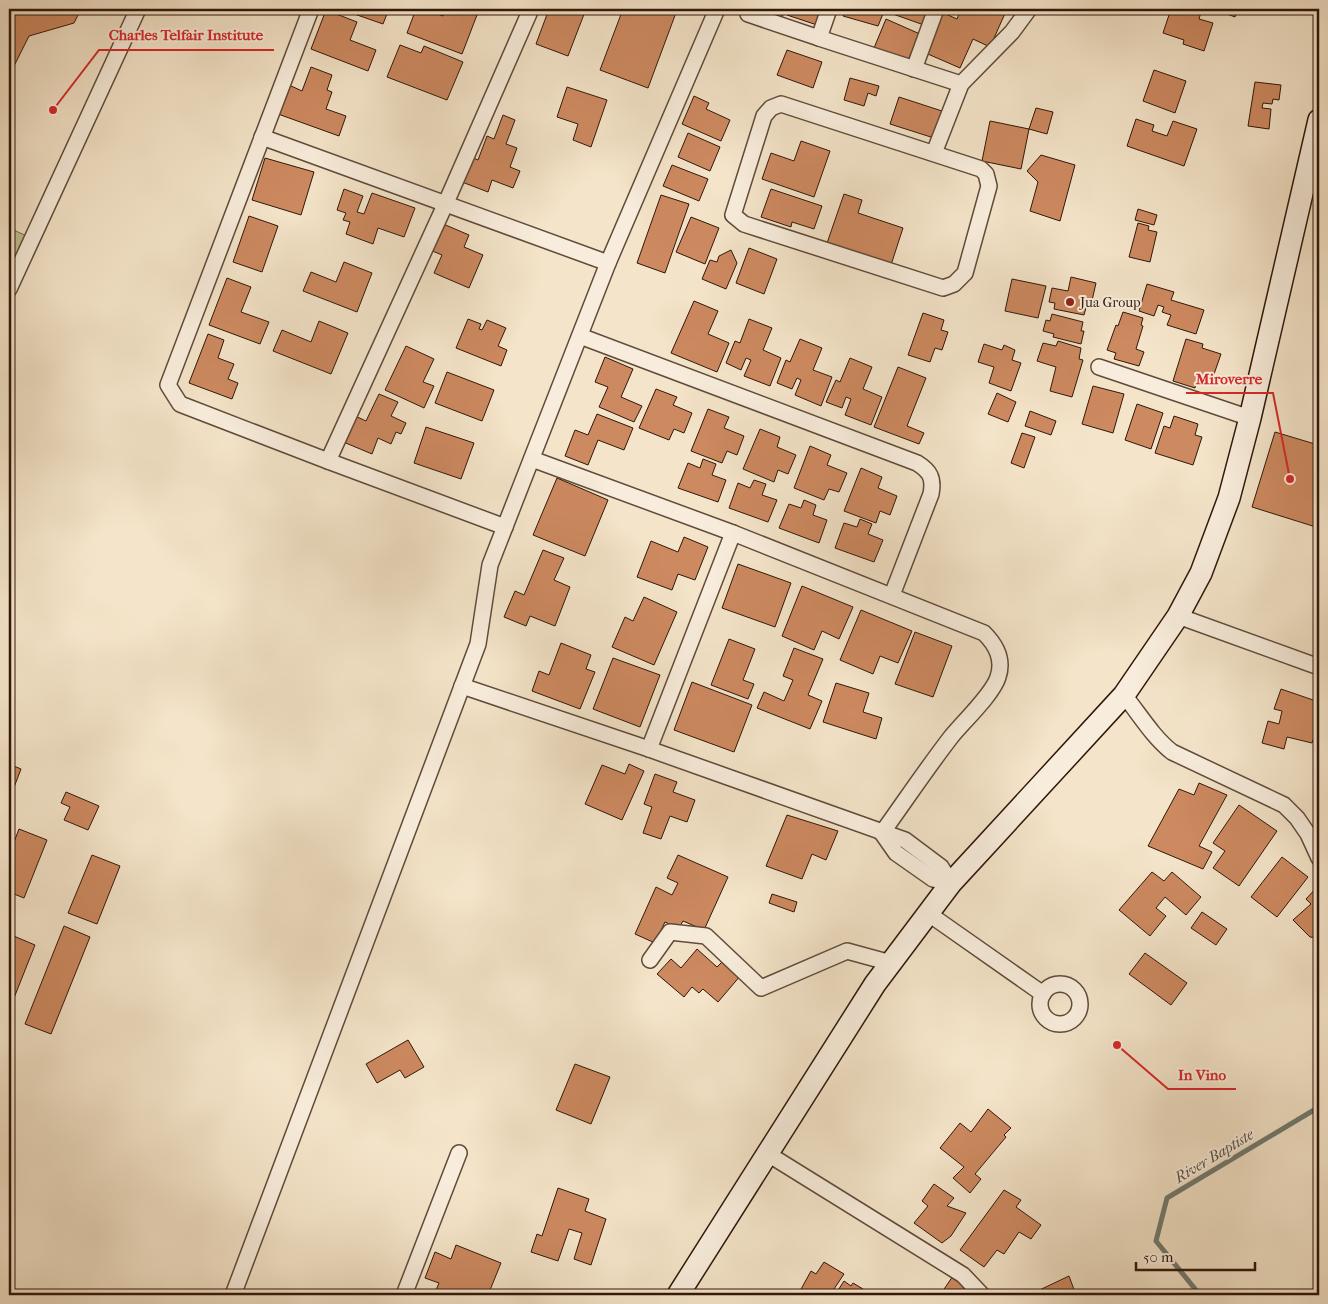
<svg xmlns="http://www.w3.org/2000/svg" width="1328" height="1304" viewBox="0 0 1328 1304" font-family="'IM FELL French Canon',serif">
<rect width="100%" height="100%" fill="#f4e4c9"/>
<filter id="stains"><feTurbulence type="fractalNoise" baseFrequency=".004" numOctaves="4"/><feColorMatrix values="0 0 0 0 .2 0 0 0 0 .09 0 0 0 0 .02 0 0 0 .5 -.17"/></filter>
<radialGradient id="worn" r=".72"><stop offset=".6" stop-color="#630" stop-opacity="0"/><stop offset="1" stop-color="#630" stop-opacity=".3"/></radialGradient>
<!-- green -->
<path fill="#bfc394" stroke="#786d4f" d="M9 228 36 240 9 296Z"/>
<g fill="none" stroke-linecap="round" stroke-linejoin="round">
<!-- stream -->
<path stroke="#717b72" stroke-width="5" d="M1200 1295 1156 1241 1167 1198 1319 1107"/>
</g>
<!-- building -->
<g fill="#cd8960" stroke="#30170a">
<path d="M9 9H81L74 23 29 36 9 76Z"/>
<path d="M340 9H389L383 24Z"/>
<path d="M416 9H424L443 16 446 9H462L477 15 462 54 407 33Z"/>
<path d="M549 9H586L568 56 536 44Z"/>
<path d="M623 9H672L677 10 648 88 600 70Z"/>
<path d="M753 9H785L781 20Z"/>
<path d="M789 9H826L820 26 787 15Z"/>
<path d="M846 9H885L878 26 843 16Z"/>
<path d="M891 9H930L924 25 890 13Z"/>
<path d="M961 9H1007L990 47 973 39 960 68 921 51 939 11 957 19Z"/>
<path d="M1171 9H1202L1199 19 1213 23 1204 51 1183 44 1184 40 1163 33Z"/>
<path d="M1214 9H1238L1235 17Z"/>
<path d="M326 10 357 22 350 40 376 50 368 71 311 49Z"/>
<path d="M886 19 920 34 908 60 874 48Z"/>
<path d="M400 45 421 53 424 46 463 62 447 100 387 77Z"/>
<path d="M787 50 822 62 813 88 777 75Z"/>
<path d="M311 67 332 75 327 90 332 92 326 109 346 116 339 136 278 114 289 85 302 91Z"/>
<path d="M1154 70 1186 81 1175 113 1143 101Z"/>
<path d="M850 78 879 86 876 96 868 93 864 106 844 100Z"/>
<path d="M1255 82 1281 85 1279 100 1273 99 1272 104 1263 103 1262 108 1271 109 1269 129 1248 126Z"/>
<path d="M567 87 607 100 591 147 573 140 578 124 557 117Z"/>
<path d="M694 96 709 103 706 109 730 120 721 141 682 124Z"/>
<path d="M899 97 942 111 934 138 890 124Z"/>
<path d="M1036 108 1053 112 1047 134 1029 129Z"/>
<path d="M503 115 515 120 506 144 517 148 510 167 520 171 513 188 492 180 488 192 462 182 471 157 478 160 487 136 494 139Z"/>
<path d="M1136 119 1154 125 1152 131 1167 136 1173 121 1197 129 1184 166 1127 146Z"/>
<path d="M990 121 1029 129 1021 169 982 161Z"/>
<path d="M688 133 720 147 710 171 678 157Z"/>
<path d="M801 141 830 151 814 197 762 179 771 153 794 161Z"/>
<path d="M1041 155 1075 165 1060 221 1030 211 1038 182 1027 171Z"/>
<path d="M265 158 314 172 301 215 252 200Z"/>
<path d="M672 165 708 179 699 201 663 186Z"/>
<path d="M344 189 363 196 357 212 364 214 372 193 415 208 404 237 378 228 373 244 346 234 350 222 343 220 346 213 337 210Z"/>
<path d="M771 189 822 206 814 229 792 222 791 227 761 217Z"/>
<path d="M844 194 862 200 858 213 903 228 890 268 826 246Z"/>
<path d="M661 195 689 204 665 273 637 263Z"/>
<path d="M1138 209 1157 215 1154 225 1135 220Z"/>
<path d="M249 216 278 226 262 272 233 262Z"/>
<path d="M691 217 719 228 705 264 676 252Z"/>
<path d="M441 223 469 235 464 247 483 255 469 288 434 273 442 255 430 250Z"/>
<path d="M1138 223 1149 226 1148 230 1157 232 1150 262 1129 257Z"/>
<path d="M749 248 777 259 764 294 736 283Z"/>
<path d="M731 250 737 263 726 289 702 279 710 260 717 262 719 256Z"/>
<path d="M344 262 372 273 357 312 303 291 311 272 336 282Z"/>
<path d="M1071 277 1096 283 1091 305 1087 304 1084 315 1054 309 1055 303 1049 302 1052 288 1068 291Z"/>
<path d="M227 278 251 287 241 312 269 322 260 344 209 325Z"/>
<path d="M1012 279 1046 286 1038 318 1005 311Z"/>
<path d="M1147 284 1174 292 1171 300 1204 310 1196 334 1167 325 1171 315 1162 312 1164 307 1158 305 1154 316 1139 311Z"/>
<path d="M694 301 718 311 708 334 729 343 717 372 671 353Z"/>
<path d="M1123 312 1143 318 1141 325 1143 326 1136 349 1144 352 1139 366 1114 359 1116 353 1107 350 1116 325 1118 326Z"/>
<path d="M923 313 944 320 941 330 948 332 942 350 935 348 930 362 908 355Z"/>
<path d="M1052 314 1083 322 1081 331H1084L1081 344 1053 337 1054 334 1043 331 1046 320 1050 321Z"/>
<path d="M468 319 481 324 479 329 482 330 487 320 506 328 498 346 507 350 501 366 456 348Z"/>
<path d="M749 319 772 328 763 350 781 358 770 386 744 376 751 360 746 358 741 370 726 363 735 341 740 343Z"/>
<path d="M319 321 348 333 331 374 273 351 282 330 311 342Z"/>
<path d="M208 334 224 340 218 358 234 364 228 379 238 383 232 399 189 383Z"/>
<path d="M800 339 822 348 813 370 832 377 821 406 795 395 801 380 797 378 792 389 777 383 786 360 790 362Z"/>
<path d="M1186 339 1203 344 1202 348 1221 354 1212 380 1198 375 1195 388 1173 381Z"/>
<path d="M1058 341 1081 348 1079 359 1083 360 1072 397 1050 391 1056 367 1037 361 1043 343 1056 346Z"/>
<path d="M984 344 1002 350 1004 345 1015 350 1012 360 1021 363 1011 391 989 383 994 367 978 362Z"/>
<path d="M406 346 434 359 423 382 434 386 424 408 385 390Z"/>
<path d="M605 357 633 369 621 397 642 406 634 422 599 407 608 387 595 382Z"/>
<path d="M850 358 872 367 863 389 882 397 871 425 845 415 851 399 846 397 842 408 826 402 836 380 840 382Z"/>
<path d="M898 367 926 378 907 426 924 433 919 444 874 427Z"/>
<path d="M447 372 494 390 482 421 435 403Z"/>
<path d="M1093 386 1124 394 1113 433 1082 424Z"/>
<path d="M656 389 677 397 673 405 692 413 684 433 674 429 669 440 639 428Z"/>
<path d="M997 393 1016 402 1008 422 988 414Z"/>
<path d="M379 394 398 402 391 416 406 423 401 434 396 432 391 444 378 438 372 454 341 441 353 415 366 421Z"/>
<path d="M1137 404 1163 413 1151 449 1125 440Z"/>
<path d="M708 409 729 417 724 428 744 436 737 455 727 451 722 463 691 451Z"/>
<path d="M1030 411 1056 421 1051 435 1025 426Z"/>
<path d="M597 414 633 428 624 450 598 440 588 465 565 456 575 430 588 435Z"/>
<path d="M1174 416 1198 424 1195 435 1202 437 1193 465 1155 453 1164 426 1170 428Z"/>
<path d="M426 427 474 443 461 479 414 463Z"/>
<path d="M760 429 780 437 777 447 796 455 788 474 778 470 774 482 743 469Z"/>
<path d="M1275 432 1315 444 1313 448 1319 450V528L1252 507Z"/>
<path d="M1022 433 1035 437 1024 468 1011 463Z"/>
<path d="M810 446 831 455 827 465 847 473 839 492 829 489 824 500 794 488Z"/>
<path d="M703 459 716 464 712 475 726 480 718 502 678 488 688 463 700 468Z"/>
<path d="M861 468 882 477 878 488 897 496 890 515 880 511 876 523 844 511Z"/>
<path d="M557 478 608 500 585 556 533 535Z"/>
<path d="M754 480 766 484 762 495 777 500 768 522 729 508 738 483 750 488Z"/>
<path d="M804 500 816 505 813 515 827 520 819 543 779 528 789 504 801 508Z"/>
<path d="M860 519 872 524 868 534 883 540 874 562 835 548 844 523 857 527Z"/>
<path d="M684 537 708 547 695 580 678 574 672 590 637 577 651 541 678 552Z"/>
<path d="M543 550 564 558 554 580 570 587 555 626 530 616 526 626 504 617 515 591 524 595Z"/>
<path d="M738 564 791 583 775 627 722 608Z"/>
<path d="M802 586 853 607 839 639 822 631 814 650 782 636Z"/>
<path d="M644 597 677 612 654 665 612 647 625 617 633 621Z"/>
<path d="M861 610 912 631 898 663 880 656 873 674 840 660Z"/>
<path d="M915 632 952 646 933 697 895 684Z"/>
<path d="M729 639 755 649 743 680 754 684 748 699 711 685Z"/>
<path d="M561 643 591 655 586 669 595 672 580 709 532 691 539 671 549 675Z"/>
<path d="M794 648 823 659 808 695 822 701 810 729 757 708 764 692 784 701 793 680 783 676Z"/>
<path d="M613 658 660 675 640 727 593 709Z"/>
<path d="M692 682 752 705 734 752 674 730Z"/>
<path d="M836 683 869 693 863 712 882 718 876 739 823 722Z"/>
<path d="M1281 689 1319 702V722L1312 743 1287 737 1284 749 1262 743 1268 721 1279 724 1282 711 1274 709Z"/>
<path d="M9 764 21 769 13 790 9 788Z"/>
<path d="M629 764 644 771 622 820 585 804 602 765 625 774Z"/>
<path d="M655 774 677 782 673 792 695 800 687 822 670 816 661 839 643 833 652 807 644 804Z"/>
<path d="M1199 783 1227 795 1199 846 1212 852 1203 869 1148 846 1179 789 1194 795Z"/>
<path d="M66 792 99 806 88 830 64 820 70 807 61 803Z"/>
<path d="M1239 805 1277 831 1239 886 1213 868 1225 851 1213 843Z"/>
<path d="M787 815 838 831 826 860 812 854 802 879 766 866Z"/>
<path d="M19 829 47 840 24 898 9 892V855Z"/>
<path d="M92 855 120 866 97 924 68 913Z"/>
<path d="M678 855 728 877 704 930 683 921 679 928 665 922 655 943 635 934 656 887 672 895 678 883 667 878Z"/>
<path d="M1282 857 1308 877 1277 917 1251 897Z"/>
<path d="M1152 872 1164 881 1172 872 1201 897 1186 915 1165 897 1156 908 1166 916 1150 936 1119 910Z"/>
<path d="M1319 885V938L1310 937 1293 920 1311 904 1306 899Z"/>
<path d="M772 894 797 902 794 912 769 903Z"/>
<path d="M1202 912 1227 929 1216 945 1191 928Z"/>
<path d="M64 926 90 937 51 1034 25 1024Z"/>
<path d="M9 934 35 945 12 1003 9 1002Z"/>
<path d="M697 949 717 967 724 960 741 975 718 1002 703 989 699 993 692 987 684 997 657 974 671 959 681 968Z"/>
<path d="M1145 953 1187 983 1171 1005 1129 974Z"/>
<path d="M408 1040 424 1067 405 1078 400 1070 377 1083 366 1064Z"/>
<path d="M575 1064 610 1077 591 1124 556 1110Z"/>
<path d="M988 1109 1011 1128 1004 1135 1006 1137 975 1174 981 1179 970 1193 953 1178 964 1167 940 1148 960 1123 971 1132Z"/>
<path d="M934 1184 954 1198 947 1206 966 1213 951 1236 942 1243 914 1223 928 1206 922 1201Z"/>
<path d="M558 1188 589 1199 585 1211 606 1219 591 1265 574 1259 582 1233 569 1229 558 1261 531 1252 537 1234 542 1236Z"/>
<path d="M1004 1190 1021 1200 1016 1207 1041 1225 1031 1239 1019 1232 1004 1254 997 1250 984 1267 960 1250Z"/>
<path d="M456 1245 501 1263 488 1295H434L439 1283 425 1278 435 1252 451 1259Z"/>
<path d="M824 1262 844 1274 830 1295H808L800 1291 811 1271 816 1274Z"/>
<path d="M953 1276 967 1286 960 1295H940Z"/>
<path d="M1069 1276 1076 1295H1029Z"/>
<path d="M844 1281 851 1286 853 1283 863 1289 858 1295H835Z"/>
</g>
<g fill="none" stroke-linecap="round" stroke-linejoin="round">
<defs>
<g id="street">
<path d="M311 9 168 385 180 404 328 461 505 527"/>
<path d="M829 9 819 38 961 84"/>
<path d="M748 14 819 38"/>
<path d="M914 69 936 9"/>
<path d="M781 104 981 169 986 174 989 186 965 273 954 284 943 288 744 224 733 215 764 116 771 108Z"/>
<path d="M262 137 608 263"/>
<path d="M934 153 961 84 1012 32 1029 9"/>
<path d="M9 289 138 9"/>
<path d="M580 336 917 463C930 471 934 478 931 494L892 595"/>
<path d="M1099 367 1250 418"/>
<path d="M532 459 733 533 984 633C996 645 1004 659 998 677 993 694 963 722 951 737 927 768 905 801 882 833"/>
<path d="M328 461 445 205 531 9"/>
<path d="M1178 616 1319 667"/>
<path d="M462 686 649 749 905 840 941 867 951 883"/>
<path d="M1124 695C1140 715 1153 737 1172 752L1284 805 1297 818 1308 834 1319 858"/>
<path d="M649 749 733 533"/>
<path d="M882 833 896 853 933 879 951 883"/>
<path d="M929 914 1043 994"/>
<path d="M650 960 670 932 706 936 761 988 847 951 891 963"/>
<circle cx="1060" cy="1004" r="20"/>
<path d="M768 1154 963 1275 982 1295"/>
<path d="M233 1295 478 644 490 565 608 263 717 9"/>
<path d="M404 1295 459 1153"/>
</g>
<path id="secondary" d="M678 1295 875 984 951 883 1124 695 1178 616 1201 573 1229 498 1250 418 1319 120"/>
</defs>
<!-- street casing -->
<use href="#street" stroke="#614a3a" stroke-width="18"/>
<!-- secondary casing -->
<use href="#secondary" stroke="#30170a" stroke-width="24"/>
<!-- street -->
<use href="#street" stroke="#f8eddc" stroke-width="15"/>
<!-- secondary -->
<use href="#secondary" stroke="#f8eddc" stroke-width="21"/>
</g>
<!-- markers -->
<circle fill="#8f2418" stroke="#f8eddc" stroke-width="2" cx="1070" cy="302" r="5"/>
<g text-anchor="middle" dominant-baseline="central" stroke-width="4" stroke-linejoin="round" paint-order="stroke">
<!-- poi labels -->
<g font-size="14" fill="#30170a" stroke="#f8eddc" text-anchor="start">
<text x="1080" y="302">Jua Group</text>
</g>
<!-- water labels -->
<g font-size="15" font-style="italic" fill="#565147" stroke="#f8eddc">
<text transform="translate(1214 1156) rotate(-31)">River Baptiste</text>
</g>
</g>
<!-- callouts -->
<path fill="none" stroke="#d62828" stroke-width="2" d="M53 110L99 50H274M1290 479L1273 393H1186M1117 1045L1168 1089H1236"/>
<g fill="#d62828" stroke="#f8eddc" stroke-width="2">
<circle cx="53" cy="110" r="5"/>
<circle cx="1290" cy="479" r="5"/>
<circle cx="1117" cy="1045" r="5"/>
</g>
<g font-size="15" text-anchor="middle" font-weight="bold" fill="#d62828" stroke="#f8eddc" stroke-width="4" stroke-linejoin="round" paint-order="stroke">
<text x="186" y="40">Charles Telfair Institute</text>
<text x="1229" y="384">Miroverre</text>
<text x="1202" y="1080">In Vino</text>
</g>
<!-- margin -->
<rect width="1328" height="1304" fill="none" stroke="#f4e4c9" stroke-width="30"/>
<rect x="10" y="10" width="1308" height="1284" fill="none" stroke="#30170a" stroke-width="2.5"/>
<rect x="15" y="15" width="1298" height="1274" fill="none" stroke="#30170a"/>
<!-- scale -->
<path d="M1136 1262v8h119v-8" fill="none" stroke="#30170a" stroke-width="2.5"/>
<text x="1143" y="1262" font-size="15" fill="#30170a" stroke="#f8eddc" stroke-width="4" paint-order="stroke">50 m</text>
<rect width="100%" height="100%" filter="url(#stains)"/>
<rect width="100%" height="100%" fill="url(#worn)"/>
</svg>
